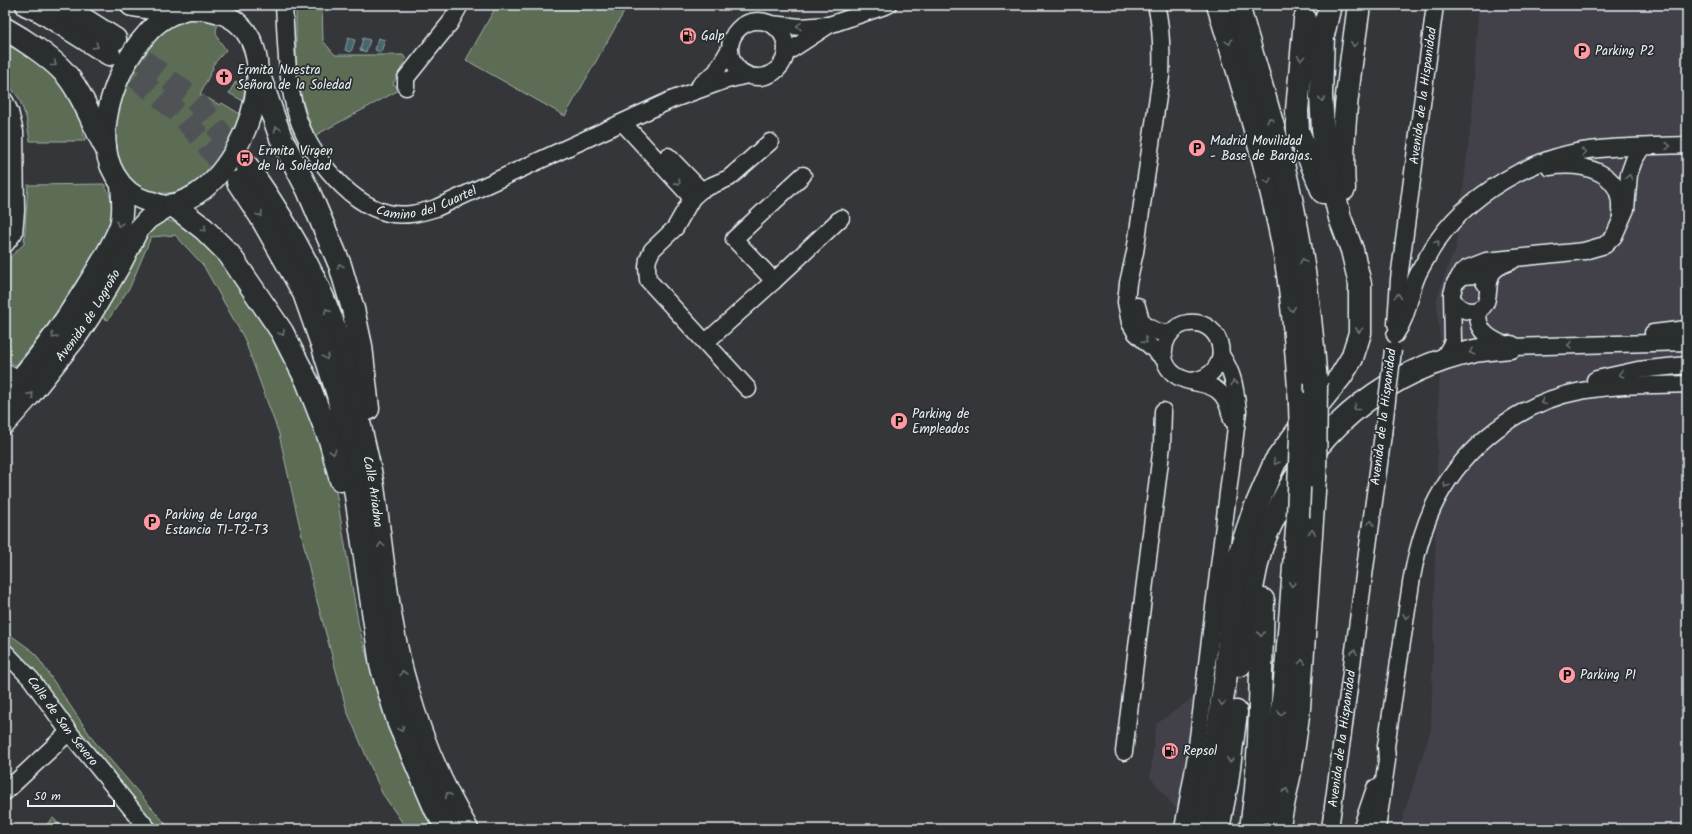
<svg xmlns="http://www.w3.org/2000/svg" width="1692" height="834" viewBox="0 0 1692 834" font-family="Kalam,sans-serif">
<rect width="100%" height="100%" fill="#35363a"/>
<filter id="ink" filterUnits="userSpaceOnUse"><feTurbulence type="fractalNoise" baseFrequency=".025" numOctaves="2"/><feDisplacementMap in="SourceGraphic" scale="8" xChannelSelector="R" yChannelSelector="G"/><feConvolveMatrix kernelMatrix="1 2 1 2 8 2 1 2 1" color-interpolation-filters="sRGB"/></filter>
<g filter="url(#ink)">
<!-- built -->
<g fill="#424048">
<path d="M1478 5H1687V829H1399L1431 729 1439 385 1444 342H1440L1437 299 1450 260 1455 253 1472 115Z"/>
<path d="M1193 698 1180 814 1150 777 1156 724Z"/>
</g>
<!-- green -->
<g fill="#5c6c54" stroke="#a2aea6">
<path d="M296 5H322L323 41 335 55H403L406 59 393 84 401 89 314 136 296 79Z"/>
<path d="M497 5H628L565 116 466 60Z"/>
<path d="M192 19 219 23C212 34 220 41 226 50L212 66 213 68 200 94 220 105 222 103 240 114C227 150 198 202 152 192 137 188 125 177 119 163 102 123 137 48 172 26 178 22 185 20 192 19Z"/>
<path d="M5 39C31 55 59 74 73 102 79 113 82 128 85 141H30L26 117 19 98 5 81Z"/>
<path d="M241 78 246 81 243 101 229 93 236 81 239 83Z"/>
<path d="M104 184C108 192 115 202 113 212 111 223 104 234 100 243 77 287 48 327 16 365H14L5 356V262L24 244 28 185Z"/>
<path d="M166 220 180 224 213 246 277 335 333 474 359 627 371 671 392 731 415 788 435 829 406 828 382 793 347 711 314 590 279 434 244 338 203 265 175 235 151 237 130 287 108 320 101 317 146 232 160 222Z"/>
<path d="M5 631 34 652 94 741 170 829H158L69 719 22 658 5 641Z"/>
<path d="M53 818 64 829H42Z"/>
</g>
<!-- water -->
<g fill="#476669" stroke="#879ea2">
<path d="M348 38 355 40 351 52 345 50Z"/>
<path d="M363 38 370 40 366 52 360 50Z"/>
<path d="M378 38 385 40 381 52 375 50Z"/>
</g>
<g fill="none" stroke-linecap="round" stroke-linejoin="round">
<!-- highway-tunnel -->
<g stroke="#505256" stroke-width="22" stroke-dasharray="22 11" stroke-linecap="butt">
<path d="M117 40 194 99 246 165"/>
<path d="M110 55 182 116 237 181"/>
</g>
<defs>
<g id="minor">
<path id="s1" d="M284 5C286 38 286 72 294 105 304 147 344 202 388 213 404 217 420 213 436 208L671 100 723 81 747 75"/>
<path d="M1156 5C1162 28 1162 52 1161 76L1135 252 1128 283 1126 302 1130 323 1136 333 1164 359"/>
<circle cx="758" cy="49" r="28"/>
<path d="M770 24 801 27 827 25"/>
<path d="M786 53 829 25 888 5"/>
<path d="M700 85 716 72 729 50"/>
<path d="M406 87V78L450 23 460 5"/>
<path d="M5 101 10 112 15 132 16 211 14 233 5 245"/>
<path d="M623 123 692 198"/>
<path d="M668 156 701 190"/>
<path d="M1549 167C1580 162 1623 170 1620 210"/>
<path d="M1458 279 1462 272 1468 268 1486 261 1584 251 1605 245 1614 236 1626 209 1629 174 1634 160 1642 147"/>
<path d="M774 281 734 239 803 175"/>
<path d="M1453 300C1457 306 1463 311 1471 311 1496 310 1483 284 1493 272 1498 266 1506 263 1512 261"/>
<path d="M1137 306 1142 324 1158 332 1170 333"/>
<path d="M1479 309C1474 332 1493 341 1511 347L1687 342"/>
<path id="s2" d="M1396 324 1399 279 1435 5"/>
<path d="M1653 333 1687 329"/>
<path d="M1395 335C1409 315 1408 297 1417 276 1421 267 1427 258 1432 249 1465 195 1535 154 1599 149 1628 146 1658 146 1687 145"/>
<path d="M706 342 774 281 841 218"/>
<path d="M1442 360 1453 342 1452 294 1455 283 1463 276 1475 275 1481 277 1488 288"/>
<path d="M5 372 19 380"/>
<path d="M1595 380 1597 379 1638 370 1687 365"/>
<path d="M1192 381C1237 374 1224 318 1188 323 1164 327 1155 359 1174 374 1186 384 1205 381 1217 390 1227 397 1229 409 1232 420"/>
<path d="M748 389 648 280 647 267 648 259 652 250 675 228 692 198 701 190 729 178 770 142"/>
<path id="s3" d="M5 652 31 679 69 732 148 829"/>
<path d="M1124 752 1162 445 1163 411"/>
<path d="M5 792 69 732"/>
<path d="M1183 829 1195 762 1238 411C1235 388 1234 374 1221 355"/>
<path id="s4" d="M1330 829 1383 434"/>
<path d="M1361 829 1375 788"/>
<path d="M1377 829 1387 760 1386 746 1412 577C1417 550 1424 524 1437 499 1466 445 1520 402 1581 391 1616 384 1651 386 1687 384"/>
</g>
<g id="major">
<path d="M188 9C299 5 258 152 198 193 194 196 189 198 185 200 180 202 173 206 168 206 161 206 154 202 147 201 133 197 122 187 115 175 91 135 116 68 145 36 156 22 170 13 188 9Z"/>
<path d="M5 395C37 362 62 325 86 287 97 269 113 245 120 225 124 212 122 199 121 185"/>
<path id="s5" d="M5 424 28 398 75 339 91 315 121 264 138 230 148 219 169 206"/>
</g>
<g id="highway">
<path d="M27 5 41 11 109 54"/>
<path d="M61 5 115 39"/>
<path d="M132 5 177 12"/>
<path d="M1218 5C1240 78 1263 151 1279 225 1292 283 1296 344 1300 403"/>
<path d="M1238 5C1258 77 1282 149 1296 223 1306 276 1312 329 1316 383"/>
<path d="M1305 19 1297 111 1298 131 1323 192"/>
<path d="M5 29C23 39 49 56 63 71 80 88 93 124 105 146"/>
<path d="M258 73 281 138 308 190 340 265 353 309 361 346 368 409"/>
<path id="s6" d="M247 166C285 220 319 278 339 341 348 371 354 401 361 431 365 449 370 468 373 487 383 554 387 624 407 689 421 739 441 785 467 829"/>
<path d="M238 182 261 217 304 293 322 344 338 395 350 455 381 665 399 724 436 810 448 829"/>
<path d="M1344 189C1340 127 1351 66 1359 5"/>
<path d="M173 205 204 229 229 254 282 332 307 381 330 440 341 480"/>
<path d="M1240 665C1246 628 1250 589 1260 552 1265 534 1275 516 1283 500 1321 424 1392 369 1475 351 1487 349 1499 348 1511 347"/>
<path d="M1265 812C1287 716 1289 616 1298 518"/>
<path d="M1199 829 1215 749 1226 674 1230 625 1238 558 1253 513 1275 462 1305 421 1341 376 1352 358 1360 333V284L1352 250 1340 218 1328 166 1323 129 1321 96 1323 35 1330 5"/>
<path d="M1218 829 1227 783 1236 712"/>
<path d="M1251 829 1256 789 1259 741 1263 600"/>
<path d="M1278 829 1291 767 1299 708 1315 477"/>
</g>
</defs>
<!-- minor casing -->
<use href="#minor" stroke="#e8f1f8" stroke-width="19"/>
<!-- major casing -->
<use href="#major" stroke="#e8f1f8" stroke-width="23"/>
<!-- highway casing -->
<use href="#highway" stroke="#e8f1f8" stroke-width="25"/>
<!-- minor -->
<use href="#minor" stroke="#2a2d2e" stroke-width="16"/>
<!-- major -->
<use href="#major" stroke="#2a2d2e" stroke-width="20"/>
<!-- highway -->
<use href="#highway" stroke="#2a2d2e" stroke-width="22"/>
<defs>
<path id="minor-bridge" d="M1383 434 1393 350"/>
<g id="highway-bridge">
<path d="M1315 477 1316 383"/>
<path d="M1298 517 1301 437 1300 403"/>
</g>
</defs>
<!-- minor-bridge casing -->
<use href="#minor-bridge" stroke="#e8f1f8" stroke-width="19" stroke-linecap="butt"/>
<!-- highway-bridge casing -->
<use href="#highway-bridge" stroke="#e8f1f8" stroke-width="25" stroke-linecap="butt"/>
<!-- minor-bridge -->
<use href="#minor-bridge" stroke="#2a2d2e" stroke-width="16"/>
<!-- highway-bridge -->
<use href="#highway-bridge" stroke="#2a2d2e" stroke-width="22"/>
</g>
<!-- one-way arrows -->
<defs><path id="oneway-chevron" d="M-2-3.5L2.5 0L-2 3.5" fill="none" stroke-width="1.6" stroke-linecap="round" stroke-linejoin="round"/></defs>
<g stroke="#6c7275">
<use href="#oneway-chevron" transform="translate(799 26) rotate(-179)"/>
<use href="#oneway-chevron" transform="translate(1229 42) rotate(73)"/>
<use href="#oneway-chevron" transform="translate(1354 44) rotate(97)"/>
<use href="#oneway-chevron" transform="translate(96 46) rotate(32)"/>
<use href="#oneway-chevron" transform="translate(1301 58) rotate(95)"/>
<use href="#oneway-chevron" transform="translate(54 64) rotate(38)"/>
<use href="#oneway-chevron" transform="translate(1322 99) rotate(89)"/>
<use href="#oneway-chevron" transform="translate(1270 120) rotate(-106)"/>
<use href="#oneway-chevron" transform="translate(277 129) rotate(-110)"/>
<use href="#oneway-chevron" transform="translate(1668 146) rotate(-1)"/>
<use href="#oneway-chevron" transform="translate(1584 152) rotate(-12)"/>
<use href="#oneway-chevron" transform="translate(1629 177) rotate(-80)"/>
<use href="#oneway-chevron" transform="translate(1268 181) rotate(76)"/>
<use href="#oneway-chevron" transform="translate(678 182) rotate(48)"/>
<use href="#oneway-chevron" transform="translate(260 214) rotate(58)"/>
<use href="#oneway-chevron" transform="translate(119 224) rotate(108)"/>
<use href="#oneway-chevron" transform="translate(204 229) rotate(42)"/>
<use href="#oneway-chevron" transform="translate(1437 243) rotate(-52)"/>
<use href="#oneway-chevron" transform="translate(1303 261) rotate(-99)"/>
<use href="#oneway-chevron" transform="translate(340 266) rotate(-109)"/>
<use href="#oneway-chevron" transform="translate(1398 296) rotate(-85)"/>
<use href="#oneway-chevron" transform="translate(1292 309) rotate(83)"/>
<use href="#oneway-chevron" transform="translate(327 311) rotate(-112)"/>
<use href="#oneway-chevron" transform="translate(1359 330) rotate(93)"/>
<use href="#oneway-chevron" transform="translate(282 333) rotate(60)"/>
<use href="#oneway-chevron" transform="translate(54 336) rotate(126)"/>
<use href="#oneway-chevron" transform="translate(1145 341) rotate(42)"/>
<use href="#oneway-chevron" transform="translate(1570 345) rotate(178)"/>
<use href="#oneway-chevron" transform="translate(1472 352) rotate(167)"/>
<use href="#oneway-chevron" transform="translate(326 357) rotate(73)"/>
<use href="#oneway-chevron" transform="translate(1621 374) rotate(168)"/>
<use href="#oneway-chevron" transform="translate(1234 383) rotate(-104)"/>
<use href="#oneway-chevron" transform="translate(31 395) rotate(-51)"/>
<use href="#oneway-chevron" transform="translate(1543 402) rotate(157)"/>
<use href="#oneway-chevron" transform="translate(1356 408) rotate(141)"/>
<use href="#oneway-chevron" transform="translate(333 452) rotate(76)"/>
<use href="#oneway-chevron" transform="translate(1276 462) rotate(121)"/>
<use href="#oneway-chevron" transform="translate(1446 485) rotate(122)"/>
<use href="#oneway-chevron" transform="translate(1371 523) rotate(-82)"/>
<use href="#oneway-chevron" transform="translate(1312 532) rotate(-86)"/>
<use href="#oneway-chevron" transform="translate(381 545) rotate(-98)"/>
<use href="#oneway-chevron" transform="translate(1292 584) rotate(95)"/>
<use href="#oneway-chevron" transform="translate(1406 616) rotate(99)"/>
<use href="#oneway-chevron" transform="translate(1261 634) rotate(91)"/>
<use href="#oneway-chevron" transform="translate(1354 652) rotate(-82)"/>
<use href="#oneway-chevron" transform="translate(1302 662) rotate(-86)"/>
<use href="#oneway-chevron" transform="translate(403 673) rotate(-103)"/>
<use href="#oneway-chevron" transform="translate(1222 703) rotate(98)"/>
<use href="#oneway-chevron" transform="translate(1281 713) rotate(97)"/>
<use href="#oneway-chevron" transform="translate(401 729) rotate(68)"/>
<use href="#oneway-chevron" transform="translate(1230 760) rotate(97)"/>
<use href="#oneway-chevron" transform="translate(1286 791) rotate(-78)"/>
<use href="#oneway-chevron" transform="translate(448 795) rotate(-116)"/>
</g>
</g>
<!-- icons -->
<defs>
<symbol id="fuel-disc" viewBox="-11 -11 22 22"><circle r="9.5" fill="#ff9aa2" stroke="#2a2d2e"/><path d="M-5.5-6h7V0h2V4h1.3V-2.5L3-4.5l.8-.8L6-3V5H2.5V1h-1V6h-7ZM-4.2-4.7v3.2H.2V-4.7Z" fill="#111"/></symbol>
<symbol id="parking-disc" viewBox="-11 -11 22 22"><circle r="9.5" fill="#ff9aa2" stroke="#2a2d2e"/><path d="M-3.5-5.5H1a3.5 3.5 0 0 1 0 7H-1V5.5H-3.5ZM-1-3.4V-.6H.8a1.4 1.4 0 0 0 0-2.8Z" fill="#111"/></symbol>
<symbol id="church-disc" viewBox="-11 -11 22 22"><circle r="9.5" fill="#ff9aa2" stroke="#2a2d2e"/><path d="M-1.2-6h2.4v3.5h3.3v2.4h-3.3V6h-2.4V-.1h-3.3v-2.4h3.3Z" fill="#111"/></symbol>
<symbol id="bus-disc" viewBox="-11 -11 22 22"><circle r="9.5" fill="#ff9aa2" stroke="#2a2d2e"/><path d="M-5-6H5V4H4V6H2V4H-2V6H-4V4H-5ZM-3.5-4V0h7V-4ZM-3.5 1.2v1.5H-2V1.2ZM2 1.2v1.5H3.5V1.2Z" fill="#111"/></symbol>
</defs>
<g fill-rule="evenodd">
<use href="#fuel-disc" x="678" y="26" width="20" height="20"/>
<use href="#parking-disc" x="1572" y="41" width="20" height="20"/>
<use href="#church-disc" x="214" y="67" width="20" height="20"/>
<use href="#parking-disc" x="1187" y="138" width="20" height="20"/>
<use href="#bus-disc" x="235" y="148" width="20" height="20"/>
<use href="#parking-disc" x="889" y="411" width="20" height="20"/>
<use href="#parking-disc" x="142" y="512" width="20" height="20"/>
<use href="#parking-disc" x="1557" y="665" width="20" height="20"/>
<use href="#fuel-disc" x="1160" y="741" width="20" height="20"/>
</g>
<g text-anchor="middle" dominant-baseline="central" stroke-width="3.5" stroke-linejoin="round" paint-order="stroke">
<!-- poi labels -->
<g font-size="13" fill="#e8f1f8" stroke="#2a2d2e" text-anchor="start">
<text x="701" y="36">Galp</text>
<text x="1595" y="51">Parking P2</text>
<text x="237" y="70">Ermita Nuestra<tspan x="237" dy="15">Señora de la Soledad</tspan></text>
<text x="1210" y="141">Madrid Movilidad<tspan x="1210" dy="15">- Base de Barajas.</tspan></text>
<text x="258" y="151">Ermita Virgen<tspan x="258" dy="15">de la Soledad</tspan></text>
<text x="912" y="414">Parking de<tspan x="912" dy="15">Empleados</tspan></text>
<text x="165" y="515">Parking de Larga<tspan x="165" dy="15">Estancia T1-T2-T3</tspan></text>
<text x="1580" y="675">Parking P1</text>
<text x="1183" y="751">Repsol</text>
</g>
<!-- street labels -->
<g font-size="13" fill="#e8f1f8" stroke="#2a2d2e">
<text stroke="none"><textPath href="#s2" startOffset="230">Avenida de la Hispanidad</textPath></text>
<text stroke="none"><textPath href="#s1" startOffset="290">Camino del Cuartel</textPath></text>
<text stroke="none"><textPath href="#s5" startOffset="137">Avenida de Logroño</textPath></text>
<text transform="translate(1384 417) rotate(-83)">Avenida de la Hispanidad</text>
<text stroke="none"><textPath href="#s6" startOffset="353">Calle Ariadna</textPath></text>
<text stroke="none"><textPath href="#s3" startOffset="90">Calle de San Severo</textPath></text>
<text stroke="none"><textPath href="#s4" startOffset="91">Avenida de la Hispanidad</textPath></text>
</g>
</g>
<!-- margin -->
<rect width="1692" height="834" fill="none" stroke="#2a2d2e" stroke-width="20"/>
<rect x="10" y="10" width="1672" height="814" fill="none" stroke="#e8f1f8" stroke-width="1.5" filter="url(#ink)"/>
<!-- scale -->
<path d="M28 800v6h86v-6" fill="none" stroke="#e8f1f8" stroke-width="2"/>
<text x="34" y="800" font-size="12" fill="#e8f1f8" stroke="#2a2d2e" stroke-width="3" paint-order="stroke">50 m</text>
</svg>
